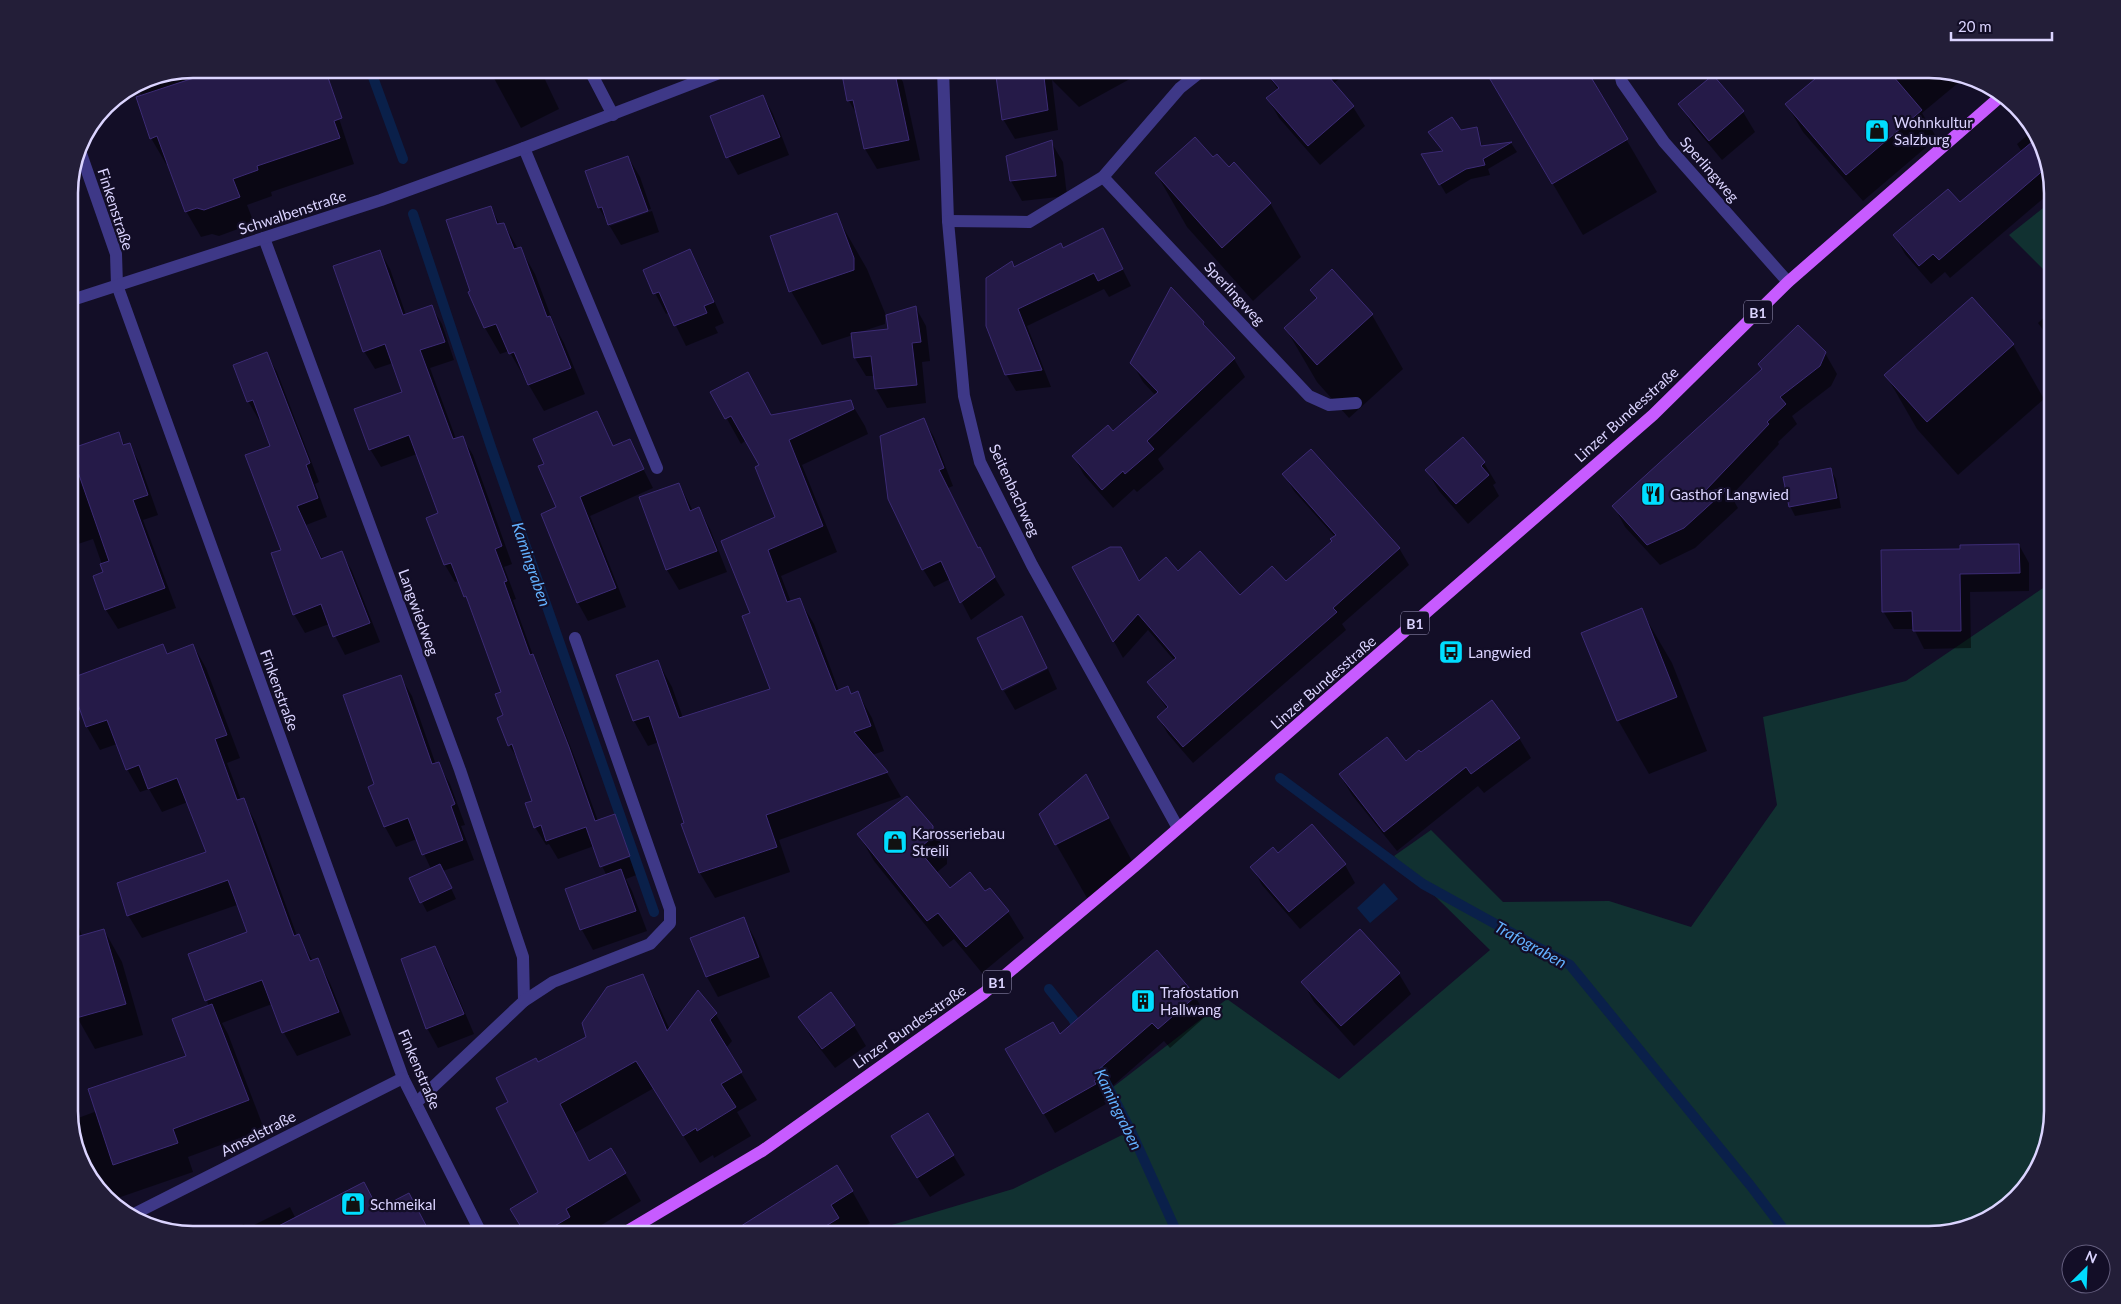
<svg xmlns="http://www.w3.org/2000/svg" width="2121" height="1304" viewBox="0 0 2121 1304" font-family="Lato,sans-serif">
<rect width="100%" height="100%" fill="#130e27"/>
<!-- green -->
<g fill="#113131">
<path d="M2052 201V278L2009 235Z"/>
<path d="M2052 582V1112L2036 1174 1991 1219 1929 1235H858L1013 1189 1126 1133 1108 1091 1227 999 1339 1079 1490 950 1394 856 1431 830 1503 902 1609 901 1691 927 1777 805 1763 717 1906 681Z"/>
</g>
<!-- water -->
<path fill="#0a204a" d="M1384 883 1398 899 1370 923 1357 908Z"/>
<!-- shadow -->
<g fill="#0007">
<path d="M192 69H197L200 77 225 69H338L324 73 354 164 271 192 272 196 247 205 254 223 219 236 212 234 201 237 186 211 168 163 166 164 151 138 142 96 136 84 145 78Z"/>
<path d="M489 69H540L559 109 521 128Z"/>
<path d="M856 69H895L903 82 920 160 877 169 865 149 859 118 849 101 842 72Z"/>
<path d="M997 69H1148L1079 107 1052 80 1058 130 1015 139 1003 119Z"/>
<path d="M1264 69H1351L1333 84 1353 107 1365 126 1320 165 1279 118 1268 99 1278 90Z"/>
<path d="M1485 69H1585L1657 192 1583 235Z"/>
<path d="M1829 69H1929L1964 78 1922 113 1937 138 1863 201 1803 132 1787 105Z"/>
<path d="M1713 77 1743 112 1755 132 1722 160 1692 124 1680 104Z"/>
<path d="M763 96 773 114 789 155 738 175 728 157 711 116Z"/>
<path d="M1476 129 1483 147 1511 143 1517 152 1488 169 1490 175 1471 179 1446 194 1423 155 1443 152 1430 132H1460Z"/>
<path d="M2035 129 2052 185V191L1950 278 1945 272 1931 284 1905 254 1895 236 1959 204 2022 152 2017 144Z"/>
<path d="M1051 142 1063 162 1067 196 1022 201 1011 181 1008 156Z"/>
<path d="M628 157 640 177 651 209 610 223V226L652 211 659 232 621 245 599 208 586 172Z"/>
<path d="M1213 159 1229 169 1270 203 1301 257 1253 301 1187 227 1156 173Z"/>
<path d="M491 208 500 225 504 224 518 249 520 248 535 274 555 327 564 343 585 394 544 411 509 351 500 354 485 328 469 293 472 292Z"/>
<path d="M836 215 867 269 885 313V324L860 332 889 330 916 308 926 326 930 361 922 362 926 403 887 408 876 389 874 376H866L855 358 853 335 822 345 791 291Z"/>
<path d="M1103 230 1131 286 1109 297 1104 289 1027 326 1051 387 1016 391 1006 374 1014 268 1063 250Z"/>
<path d="M380 251 390 269 406 315 431 306 442 324 454 360 430 368 456 439 462 437 473 455 512 564 504 567 516 599 513 600 535 661 542 674 578 766 598 821 614 816 624 833 632 854 603 865V867L633 856 639 874 626 879 632 891 647 931 593 950 582 930 567 890 607 876 602 866 594 846 558 859 549 844 546 845 535 827 533 802 520 763 509 745 502 693 472 607 459 581 455 582 445 565 439 514 417 454 381 467 370 449 403 392 393 363 375 369 364 351Z"/>
<path d="M689 251 701 271 724 323 715 327 718 333 686 346 669 312 666 314 655 293Z"/>
<path d="M1311 290 1372 315 1403 369 1349 418 1317 382 1286 329 1317 300Z"/>
<path d="M2052 310V342L2038 323Z"/>
<path d="M1203 323 1208 332 1234 359 1245 377 1158 459 1164 469 1137 492 1134 489 1113 508 1084 475 1074 457 1113 432 1155 395 1143 382 1132 363Z"/>
<path d="M2013 345 2044 399 1958 475 1917 429 1886 375Z"/>
<path d="M266 353 277 372 319 482 315 484 327 517 306 525 323 560 341 552 352 571 380 642 345 655 329 624 305 633 294 614 282 550 272 447 261 419 259 420 248 401Z"/>
<path d="M1825 353 1837 374 1831 386 1792 416 1797 424 1778 442 1779 444 1731 496 1738 508 1695 548 1660 565 1625 527 1614 506Z"/>
<path d="M712 392 771 416 850 401 865 426 868 434 802 465 837 552 781 576 791 602 799 599 814 624 839 691 848 688 852 695 858 693 872 718 884 751 872 755 887 773 901 797 779 840 790 872 715 898 700 873 683 824H685L659 742 648 746 634 721 618 675 658 662 672 687 683 718 771 689 751 614 723 541 777 518 761 466 746 440 741 444Z"/>
<path d="M596 412 614 447 629 441 653 488 590 516 626 607 588 621 578 603 542 514 558 508 546 464Z"/>
<path d="M923 419 934 437 953 486 948 488 978 549 1005 595 971 620 950 579 934 587 923 569Z"/>
<path d="M118 434 125 445 129 444 140 464 158 515 143 520 176 608 118 629 106 610 95 577 105 573 93 539 69 547V459Z"/>
<path d="M1484 463 1496 483 1493 485 1499 496 1468 524 1439 491 1427 471Z"/>
<path d="M1830 469 1836 479 1841 508 1795 516 1790 506Z"/>
<path d="M1284 474 1399 548 1409 565 1342 624 1346 630 1193 763 1168 734 1158 717 1167 709 1149 682 1174 660 1148 630 1123 658 1074 568 1139 583 1178 572 1239 596 1285 583 1333 542 1335 537 1294 491Z"/>
<path d="M679 484 693 511 699 508 710 529 727 572 679 590 667 570 641 498Z"/>
<path d="M2019 545 2029 563V591L1970 592 1971 648 1924 649 1914 629H1894L1883 611 1961 550Z"/>
<path d="M1641 610 1672 663 1707 751 1649 774 1618 720Z"/>
<path d="M1021 618 1047 667 1003 689Z"/>
<path d="M193 645 206 668 240 758 227 763 241 800 243 799 256 823 297 936 313 961 317 959 330 983 351 1035 297 1056 284 1033 272 1004 222 1023 228 1034 264 1129 188 1157 193 1172 112 1200 85 1174 70 1121 97 1111 188 1057 209 1006 189 954 248 932 237 905 142 938 128 915 208 853 188 802 162 812 149 789 140 792 127 769 117 744 100 750 87 727 69 680 163 646 168 654Z"/>
<path d="M1048 669 1057 689 1015 710 1004 691Z"/>
<path d="M400 676 412 696 436 765 438 764 450 784 465 825 461 826 474 860 443 871 456 899 427 912 410 879 431 869 417 839 396 847 385 827 370 787 376 785Z"/>
<path d="M1519 738 1531 758 1484 793 1478 786 1397 851 1352 795 1340 775 1406 762 1421 754Z"/>
<path d="M1086 776 1138 872 1087 898 1056 844Z"/>
<path d="M932 827 947 854V864L936 873 950 890 985 893 989 889 1008 912 1024 938 982 973 954 939 943 947 874 861 859 835Z"/>
<path d="M1278 855 1345 865 1355 883 1300 929 1262 885 1252 867Z"/>
<path d="M69 898 82 936 104 930 122 962 143 1035 95 1049 77 1017 69 989Z"/>
<path d="M744 919 755 939 770 977 718 997 707 977 692 938Z"/>
<path d="M1360 931 1399 974 1411 994 1354 1046 1314 1002 1303 982Z"/>
<path d="M434 948 446 968 474 1034 438 1048 427 1028Z"/>
<path d="M642 976 658 1004 670 1030 715 1013 732 1041 726 1048 757 1100 737 1112 751 1136 714 1158 713 1155 700 1163 654 1088 575 1133 590 1162 611 1149 641 1201 585 1235H526L511 1209 539 1192 510 1102 538 1063 587 1037Z"/>
<path d="M831 994 854 1026 866 1046 835 1068 811 1037 800 1017Z"/>
<path d="M1195 996 1206 1016 1170 1048 1164 1041 1108 1090 1112 1097 1104 1101 1106 1104 1055 1133 1007 1050Z"/>
<path d="M953 1155 965 1175 930 1197 904 1157Z"/>
<path d="M852 1191 870 1223 850 1235H730L772 1209Z"/>
<path d="M290 1207 296 1219 378 1210 421 1217 431 1235H222L244 1224 246 1229Z"/>
</g>
<g fill="none" stroke-linecap="round" stroke-linejoin="round">
<!-- stream -->
<g stroke="#0a204a" stroke-width="10">
<path d="M370 69 403 159"/>
<path d="M413 214 491 447 654 912"/>
<path d="M1280 778 1423 884 1570 965 1750 1185 1788 1235"/>
<path d="M1049 989 1073 1019 1081 1034"/>
<path d="M1093 1058 1131 1131 1178 1235"/>
</g>
</g>
<!-- building -->
<g fill="#251a48" stroke="#3c2b75">
<path d="M221 69H325L342 118 334 121 340 138 257 166 258 170 233 179 240 197 204 210 197 208 185 212 157 136 150 139 136 97Z"/>
<path d="M841 69H894L909 140 864 149 853 100 847 101Z"/>
<path d="M995 69H1043L1048 110 1002 120Z"/>
<path d="M1263 69H1322L1354 106 1308 146 1266 98 1279 88Z"/>
<path d="M1484 69H1586L1628 139 1552 184Z"/>
<path d="M1827 69H1887L1922 110 1846 175 1785 104Z"/>
<path d="M1713 75 1744 111 1709 141 1678 104Z"/>
<path d="M763 95 780 137 726 158 710 116Z"/>
<path d="M1452 117 1461 130 1477 127 1481 146 1512 142 1483 159 1485 165 1466 169 1439 185 1421 154 1443 151 1428 132Z"/>
<path d="M1195 137 1213 157 1217 154 1229 167 1234 162 1271 203 1222 248 1155 173Z"/>
<path d="M2038 137 2047 167 1939 260 1933 254 1919 266 1893 235 1948 189 1960 202Z"/>
<path d="M1052 140 1056 176 1010 181 1006 156Z"/>
<path d="M628 156 648 211 608 225 602 207 598 208 585 171Z"/>
<path d="M491 206 497 224 504 223 514 249 521 247 547 317 550 316 571 368 528 385 514 352 509 354 496 324 484 328 468 292 470 291 446 220Z"/>
<path d="M837 213 854 258V270L789 292 770 236Z"/>
<path d="M1103 228 1123 269 1098 281 1094 273 1018 309 1042 370 1005 375 986 326V278L1012 261 1014 267 1061 243 1063 248Z"/>
<path d="M690 249 714 302 704 306 707 313 674 326 659 292 653 294 643 270Z"/>
<path d="M380 250 403 315 432 305 445 342 420 350 453 439 463 436 502 546 495 549 507 581 504 582 530 655 533 654 569 747 595 821 615 814 630 856 600 867 586 827 546 841 541 825 534 828 525 803 532 801 512 744 508 746 497 718 503 715 495 694 501 692 466 596 464 597 451 563 444 565 426 518 438 513 409 435 369 450 354 409 402 392 385 344 363 352 333 266Z"/>
<path d="M1332 269 1373 314 1317 365 1284 328 1317 298 1310 290Z"/>
<path d="M1171 287 1204 322 1203 324 1235 358 1147 441 1154 449 1125 474 1123 471 1102 490 1072 456 1108 425 1113 431 1158 392 1130 363Z"/>
<path d="M1972 297 2014 344 1927 422 1884 375Z"/>
<path d="M916 306 921 342 912 343 917 385 875 389 871 356 854 358 851 333 888 329 886 315Z"/>
<path d="M1798 325 1826 352 1820 366 1780 397 1786 404 1767 422 1769 424 1704 492 1728 488 1684 528 1647 545 1612 506 1762 369 1758 364Z"/>
<path d="M267 352 310 463 306 465 318 498 297 506 321 559 342 551 370 623 333 637 321 604 293 615 271 553 281 550 245 455 270 446 253 400 247 402 233 365Z"/>
<path d="M748 372 771 415 851 400 854 409 789 440 823 526 768 550 787 602 800 598 836 691 848 686 851 694 858 691 871 726 854 732 888 772 766 815 777 847 699 873 681 824 684 823 649 716 633 721 616 675 658 660 679 718 770 689 742 616 750 613 721 541 775 517 755 467 759 465 731 416 725 419 710 392Z"/>
<path d="M597 411 613 446 630 439 644 469 580 497 616 588 577 603 541 514 556 507 538 466 544 464 533 439Z"/>
<path d="M924 418 944 468 939 470 978 548 980 547 995 577 960 603 941 561 922 570 888 499 880 436Z"/>
<path d="M119 432 123 445 130 443 148 495 133 500 165 588 105 610 93 576 103 572 100 564 109 561 70 449Z"/>
<path d="M1463 437 1485 462 1481 466 1489 475 1456 504 1425 470Z"/>
<path d="M1311 449 1400 548 1333 608 1337 612 1183 747 1157 717 1168 707 1147 682 1176 658 1138 614 1113 642 1072 567 1110 547H1121L1139 581 1166 557 1178 571 1200 551 1240 595 1272 566 1286 581 1332 541 1330 539 1336 535 1282 474Z"/>
<path d="M1831 468 1837 498 1789 507 1783 477Z"/>
<path d="M679 483 690 511 699 507 717 551 666 570 639 497Z"/>
<path d="M2019 544 2020 573 1960 574 1961 631H1913L1912 611 1882 612 1881 550 1960 549V545Z"/>
<path d="M1642 608 1677 697 1617 721 1581 633Z"/>
<path d="M1022 616 1047 668 1002 690 977 638Z"/>
<path d="M163 644 167 654 193 644 227 735 215 739 237 800 244 798 294 936 299 934 310 961 318 958 339 1012 282 1033 262 980 205 1001 188 954 247 932 228 880 127 916 117 883 206 852 177 778 148 789 139 765 126 770 107 720 86 727 69 679Z"/>
<path d="M401 675 432 764 439 762 455 804 451 806 463 840 422 855 408 818 384 827 368 787 374 784 343 695Z"/>
<path d="M1492 700 1520 738 1471 774 1466 767 1384 832 1339 774 1387 737 1406 761 1419 750 1421 752Z"/>
<path d="M1086 774 1109 818 1055 845 1039 814Z"/>
<path d="M907 796 933 826V837L918 849 950 888 970 872 985 891 990 888 1009 911 966 947 938 913 927 921 857 834Z"/>
<path d="M1312 824 1346 864 1289 912 1250 867 1273 847 1278 853Z"/>
<path d="M440 864 452 888 420 903 409 878Z"/>
<path d="M621 869 636 911 580 930 565 889Z"/>
<path d="M744 917 759 957 706 977 690 938Z"/>
<path d="M104 929 126 1004 69 1020V939Z"/>
<path d="M1360 929 1400 973 1341 1026 1301 982Z"/>
<path d="M435 946 464 1014 426 1029 401 959Z"/>
<path d="M1157 950 1196 996 1158 1029 1152 1023 1098 1070 1102 1077 1094 1081 1096 1084 1043 1114 1005 1049 1053 1022 1060 1034Z"/>
<path d="M643 974 667 1031 698 990 717 1013 710 1020 742 1072 721 1084 736 1107 697 1131 696 1128 683 1136 636 1061 560 1104 589 1161 611 1148 626 1173 566 1209 570 1217 539 1235H526L510 1209 538 1192 496 1108 508 1102 496 1078 536 1058 538 1062 586 1037 582 1023 607 987Z"/>
<path d="M831 992 855 1025 822 1049 798 1017Z"/>
<path d="M212 1004 249 1100 173 1129 178 1143 113 1165 88 1089 186 1056 172 1019Z"/>
<path d="M928 1113 954 1155 917 1178 891 1136Z"/>
<path d="M837 1165 853 1191 831 1205 839 1218 811 1235H727Z"/>
<path d="M364 1182 378 1209 409 1193 431 1235H261Z"/>
</g>
<g fill="none" stroke-linecap="round" stroke-linejoin="round">
<!-- street -->
<g stroke="#3e3887" stroke-width="12">
<path d="M589 69 613 115"/>
<path d="M943 69 948 221 964 396 980 462 1032 565 1178 828"/>
<path d="M1619 69 1622 82 1664 142 1788 282"/>
<path d="M78 145 116 254 117 285 403 1078 482 1235"/>
<path d="M524 148 657 468"/>
<path d="M1103 177 1309 396 1329 405 1356 403"/>
<path d="M948 221 1029 222 1103 177 1180 88 1204 69"/>
<path d="M264 238 460 770 523 957 524 1001 416 1103"/>
<path d="M69 301 381 200 524 148 730 69"/>
<path d="M524 1001 553 982 650 944 670 923V909L575 638"/>
<path d="M128 1217 403 1078"/>
</g>
<!-- primary -->
<path stroke="#c75bff" stroke-width="12" d="M621 1235 762 1151 984 993 1135 866 1653 415 1788 282 2001 96"/>
</g>
<!-- icons -->
<defs>
<symbol id="shop-square" viewBox="-11 -11 22 22"><rect x="-9" y="-9" width="18" height="18" rx="4" fill="#0df" stroke="#130e27"/><path d="M-5-2.5h2.3a2.7 3.5 0 0 1 5.4 0H5L5.5 6h-11ZM-1.5-2.5h3a1.5 2.3 0 0 0-3 0Z" fill="#111"/></symbol>
<symbol id="restaurant-square" viewBox="-11 -11 22 22"><rect x="-9" y="-9" width="18" height="18" rx="4" fill="#0df" stroke="#130e27"/><path d="M-5-6h1v4h1v-4h1v4h1v-4h1v5L-1.5 .5V6h-2V.5L-5-1ZM5-6V6H3V1.5H1.5Q1.5-4 5-6Z" fill="#111"/></symbol>
<symbol id="bus-square" viewBox="-11 -11 22 22"><rect x="-9" y="-9" width="18" height="18" rx="4" fill="#0df" stroke="#130e27"/><path d="M-5-6H5V4H4V6H2V4H-2V6H-4V4H-5ZM-3.5-4V0h7V-4ZM-3.5 1.2v1.5H-2V1.2ZM2 1.2v1.5H3.5V1.2Z" fill="#111"/></symbol>
<symbol id="building-square" viewBox="-11 -11 22 22"><rect x="-9" y="-9" width="18" height="18" rx="4" fill="#0df" stroke="#130e27"/><path d="M-4-6H4V6H1V3H-1V6H-4ZM-2.5-4.3h1.7v1.8h-1.7ZM.8-4.3h1.7v1.8H.8ZM-2.5-1h1.7V.8h-1.7ZM.8-1h1.7V.8H.8Z" fill="#111"/></symbol>
</defs>
<g fill-rule="evenodd">
<use href="#shop-square" x="1863" y="117" width="28" height="28"/>
<use href="#restaurant-square" x="1639" y="480" width="28" height="28"/>
<use href="#bus-square" x="1437" y="638" width="28" height="28"/>
<use href="#shop-square" x="881" y="828" width="28" height="28"/>
<use href="#building-square" x="1129" y="987" width="28" height="28"/>
<use href="#shop-square" x="339" y="1190" width="28" height="28"/>
</g>
<g text-anchor="middle" dominant-baseline="central" stroke-width="4.5" stroke-linejoin="round" paint-order="stroke">
<!-- shield labels -->
<g fill="#130e27" stroke="#9f99be" stroke-width="1">
<rect x="1744" y="300.5" width="28" height="23" rx="4"/>
<rect x="1401" y="611.5" width="28" height="23" rx="4"/>
<rect x="983" y="970.5" width="28" height="23" rx="4"/>
</g>
<g font-size="14" font-weight="bold" fill="#dbd4ff">
<text x="1758" y="312">B1</text>
<text x="1415" y="623">B1</text>
<text x="997" y="982">B1</text>
</g>
<!-- poi labels -->
<g font-size="15" fill="#dbd4ff" stroke="#130e27" text-anchor="start">
<text x="1894" y="122">Wohnkultur<tspan x="1894" dy="17">Salzburg</tspan></text>
<text x="1670" y="494">Gasthof Langwied</text>
<text x="1468" y="652">Langwied</text>
<text x="912" y="833">Karosseriebau<tspan x="912" dy="17">Streili</tspan></text>
<text x="1160" y="992">Trafostation<tspan x="1160" dy="17">Hallwang</tspan></text>
<text x="370" y="1204">Schmeikal</text>
</g>
<!-- street labels -->
<g font-size="15" fill="#dbd4ff" stroke="#130e27">
<text transform="translate(1710 169) rotate(49)">Sperlingweg</text>
<text transform="translate(116 209) rotate(72)">Finkenstraße</text>
<text transform="translate(292 212) rotate(-18)">Schwalbenstraße</text>
<text transform="translate(1235 293) rotate(47)">Sperlingweg</text>
<text transform="translate(1626 414) rotate(-42)">Linzer Bundesstraße</text>
<text transform="translate(1015 490) rotate(65)">Seitenbachweg</text>
<text transform="translate(419 612) rotate(70)">Langwiedweg</text>
<text transform="translate(1323 682) rotate(-41)">Linzer Bundesstraße</text>
<text transform="translate(280 690) rotate(70)">Finkenstraße</text>
<text transform="translate(909 1026) rotate(-35)">Linzer Bundesstraße</text>
<text transform="translate(420 1069) rotate(67)">Finkenstraße</text>
<text transform="translate(258 1133) rotate(-27)">Amselstraße</text>
</g>
<!-- water labels -->
<g font-size="16" font-style="italic" fill="#62b1ff" stroke="#130e27">
<text transform="translate(532 564) rotate(71)">Kamingraben</text>
<text transform="translate(1531 944) rotate(29)">Trafograben</text>
<text transform="translate(1119 1109) rotate(64)">Kamingraben</text>
</g>
</g>
<!-- crop -->
<path d="M0 0H2121V1304H0ZM193 78H1929A115 115 0 0 1 2044 193V1111A115 115 0 0 1 1929 1226H193A115 115 0 0 1 78 1111V193A115 115 0 0 1 193 78Z" fill="#231e38" fill-rule="evenodd"/>
<path fill="none" stroke="#dbd4ff" stroke-width="2.5" d="M193 78H1929A115 115 0 0 1 2044 193V1111A115 115 0 0 1 1929 1226H193A115 115 0 0 1 78 1111V193A115 115 0 0 1 193 78Z"/>
<!-- north arrow -->
<g transform="translate(2086 1269) rotate(24)"><circle r="24" fill="#130e27" stroke="#635d7d"/>
<path d="M0-4L9 19L0 12L-9 19Z" fill="#00ddff"/>
<text y="-8" font-size="14" font-weight="bold" text-anchor="middle" fill="#dbd4ff">N</text>
</g>
<!-- scale -->
<path d="M1951 32v8h101v-8" fill="none" stroke="#dbd4ff" stroke-width="2.5"/>
<text x="1958" y="32" font-size="15" fill="#dbd4ff" stroke="#130e27" stroke-width="4" paint-order="stroke">20 m</text>
</svg>
